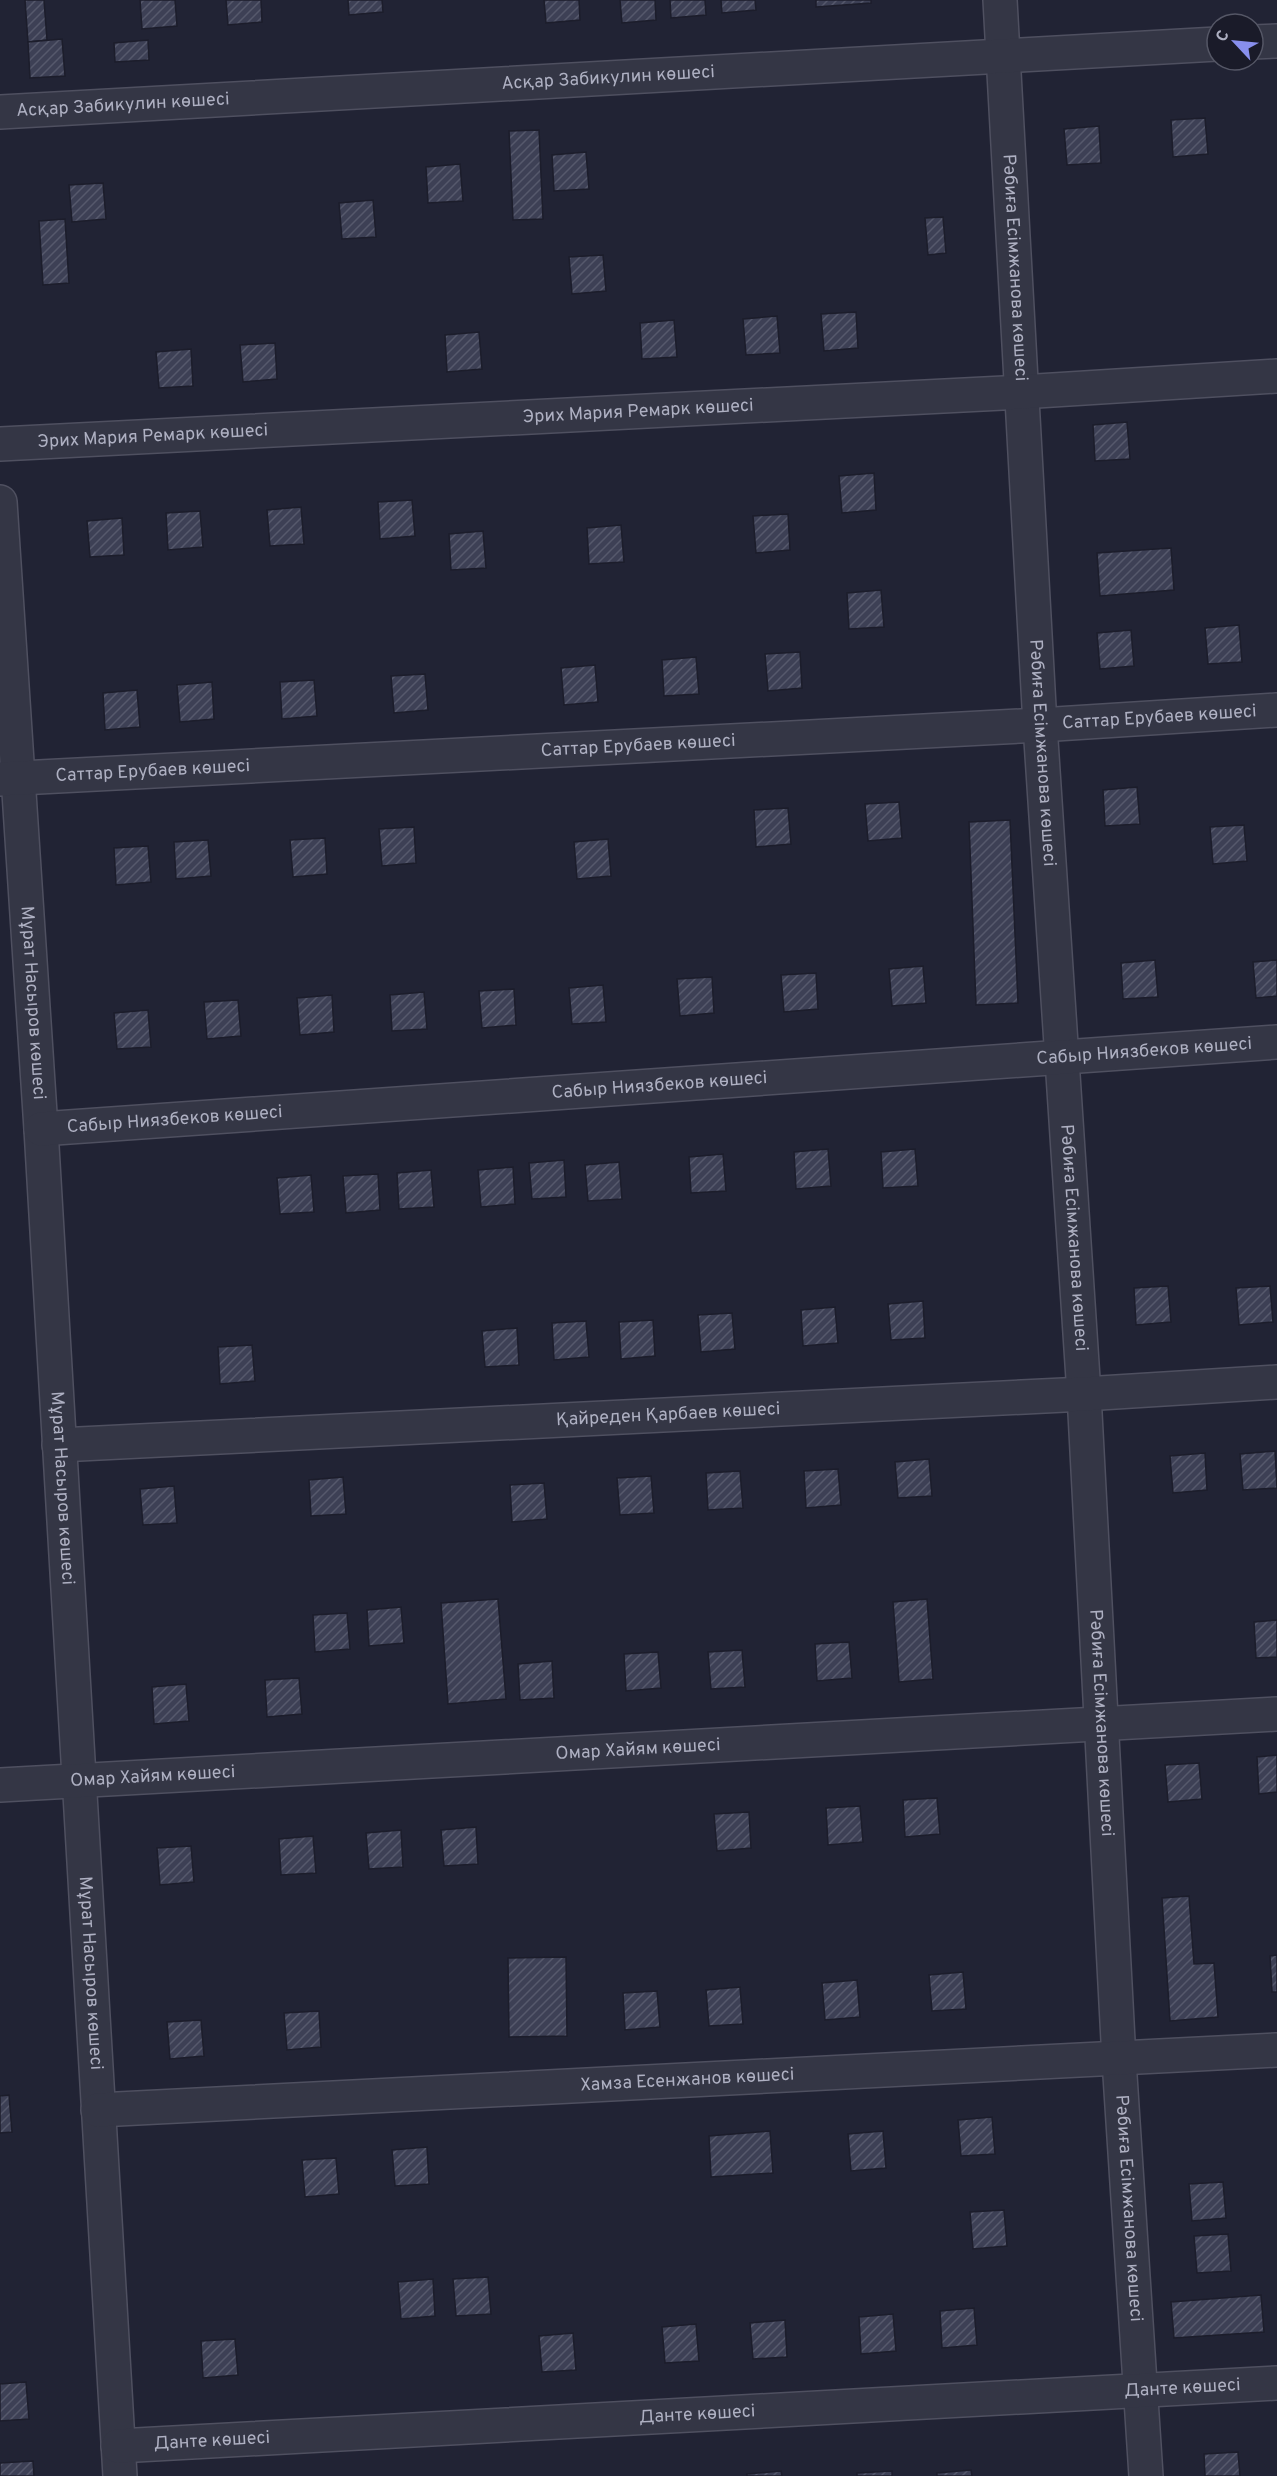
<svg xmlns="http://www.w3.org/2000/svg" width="1277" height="2476" viewBox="0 0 1277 2476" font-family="Overpass,sans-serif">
<defs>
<pattern id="building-hatch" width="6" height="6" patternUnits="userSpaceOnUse" patternTransform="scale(1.5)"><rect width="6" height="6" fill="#3d4055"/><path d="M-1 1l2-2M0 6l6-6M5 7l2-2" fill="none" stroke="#56596c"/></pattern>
</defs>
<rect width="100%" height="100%" fill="#212334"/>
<!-- building -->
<g fill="url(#building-hatch)" stroke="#1c1d2b" stroke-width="1.5">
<path d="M25 0H44L47 40 28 42Z"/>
<path d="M140 0H175L177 26 142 29Z"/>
<path d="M226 0H261L262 22 228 25Z"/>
<path d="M348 0H382L383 12 349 15Z"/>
<path d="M544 0H579L580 20 546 23Z"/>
<path d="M620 0H655L656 20 622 23Z"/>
<path d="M670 0H705L706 15 671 18Z"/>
<path d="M721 0H755L756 10 722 13Z"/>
<path d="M816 0H871V3L816 7Z"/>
<path d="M62 39 65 76 30 78 28 42Z"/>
<path d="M148 40 149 60 115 62 114 43Z"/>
<path d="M1205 118 1208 154 1173 157 1171 120Z"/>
<path d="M1099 126 1101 163 1067 165 1064 129Z"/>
<path d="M539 130 543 219 513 220 509 131Z"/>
<path d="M586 152 589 189 554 191 552 155Z"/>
<path d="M460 164 463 201 428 203 426 167Z"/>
<path d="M103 183 106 219 72 222 69 185Z"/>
<path d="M373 200 376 237 342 239 339 203Z"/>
<path d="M943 217 946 253 928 255 925 218Z"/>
<path d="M65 219 69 283 43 285 39 221Z"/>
<path d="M603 255 606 291 572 294 569 257Z"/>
<path d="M856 312 858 348 824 351 821 314Z"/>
<path d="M777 316 780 353 746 355 743 319Z"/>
<path d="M674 320 677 357 642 359 640 323Z"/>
<path d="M479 332 482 369 447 372 445 335Z"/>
<path d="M275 343 277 379 243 382 240 345Z"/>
<path d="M191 349 193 386 159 388 156 352Z"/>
<path d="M1127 422 1130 459 1095 461 1093 425Z"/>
<path d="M874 473 876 510 842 513 839 476Z"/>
<path d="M412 500 415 536 380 539 378 502Z"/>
<path d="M301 507 304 544 270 546 267 510Z"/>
<path d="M200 511 203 547 168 550 166 513Z"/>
<path d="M788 514 790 550 756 553 753 516Z"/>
<path d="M122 518 124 555 90 557 87 521Z"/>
<path d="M621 525 624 562 589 564 587 528Z"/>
<path d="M483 531 486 568 451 570 449 534Z"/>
<path d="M1171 548 1174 590 1100 596 1097 553Z"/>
<path d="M881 590 884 627 849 629 847 593Z"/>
<path d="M1239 625 1242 662 1208 664 1205 628Z"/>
<path d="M1131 630 1134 666 1100 669 1097 633Z"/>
<path d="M800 652 802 688 768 691 765 654Z"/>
<path d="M696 657 699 694 664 696 662 660Z"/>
<path d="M595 665 598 702 564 705 561 668Z"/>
<path d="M425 674 428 710 394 713 391 676Z"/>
<path d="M314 680 317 716 282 719 280 682Z"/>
<path d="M212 682 214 719 180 722 177 685Z"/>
<path d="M137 690 140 727 105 730 103 693Z"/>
<path d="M1137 787 1140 824 1105 826 1103 790Z"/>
<path d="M899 802 902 838 868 841 865 804Z"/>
<path d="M788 808 791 844 756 847 754 810Z"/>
<path d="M1010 820 1018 1003 976 1005 969 822Z"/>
<path d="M1244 825 1247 861 1213 864 1210 827Z"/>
<path d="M414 827 416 863 382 866 379 829Z"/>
<path d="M325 838 327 874 293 877 290 840Z"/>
<path d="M608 839 611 876 577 879 574 842Z"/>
<path d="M208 840 211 876 176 879 174 842Z"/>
<path d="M148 846 151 882 116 885 114 848Z"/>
<path d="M1155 960 1158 997 1123 999 1121 963Z"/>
<path d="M1277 960V996L1256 998 1253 962Z"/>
<path d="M923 966 926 1003 892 1006 889 969Z"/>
<path d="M816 973 818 1009 784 1012 781 975Z"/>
<path d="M712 977 714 1013 680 1016 677 979Z"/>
<path d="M603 985 606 1022 572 1024 569 988Z"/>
<path d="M514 989 516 1025 482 1028 479 991Z"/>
<path d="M424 992 427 1029 392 1031 390 995Z"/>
<path d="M332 995 334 1032 300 1035 297 998Z"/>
<path d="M238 1000 241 1036 207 1039 204 1002Z"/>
<path d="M148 1010 151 1047 117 1049 114 1013Z"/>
<path d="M828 1149 831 1186 796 1189 794 1152Z"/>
<path d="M915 1149 918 1186 883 1188 881 1152Z"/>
<path d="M723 1154 726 1191 691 1193 689 1157Z"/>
<path d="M564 1160 566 1197 532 1199 529 1163Z"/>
<path d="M619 1162 622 1199 588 1201 585 1165Z"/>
<path d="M513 1167 515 1204 481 1207 478 1170Z"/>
<path d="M431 1170 434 1207 399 1209 397 1173Z"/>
<path d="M378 1174 380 1210 346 1213 343 1176Z"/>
<path d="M311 1175 314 1212 280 1214 277 1178Z"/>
<path d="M1168 1286 1171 1322 1136 1325 1134 1288Z"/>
<path d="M1270 1286 1273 1322 1239 1325 1236 1288Z"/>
<path d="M923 1301 925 1338 891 1340 888 1304Z"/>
<path d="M835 1307 838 1343 803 1346 801 1310Z"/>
<path d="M732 1313 735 1349 701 1352 698 1315Z"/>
<path d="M653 1320 655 1356 621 1359 619 1322Z"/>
<path d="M586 1321 589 1357 554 1360 552 1323Z"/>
<path d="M517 1328 519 1365 485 1367 482 1331Z"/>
<path d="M252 1345 255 1381 220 1384 218 1347Z"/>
<path d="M1275 1451 1277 1488 1243 1490 1240 1454Z"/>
<path d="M1205 1453 1207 1490 1173 1493 1170 1456Z"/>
<path d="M929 1459 932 1496 898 1498 895 1462Z"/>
<path d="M838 1469 841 1505 806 1508 804 1471Z"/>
<path d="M740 1471 743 1508 708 1510 706 1473Z"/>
<path d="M651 1476 654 1513 620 1515 617 1478Z"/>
<path d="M343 1477 346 1514 311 1516 309 1480Z"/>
<path d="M544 1483 547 1519 512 1522 510 1485Z"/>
<path d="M174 1486 177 1523 143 1525 140 1489Z"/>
<path d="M498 1599 506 1699 448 1704 441 1603Z"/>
<path d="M927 1599 933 1679 899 1682 893 1602Z"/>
<path d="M401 1607 404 1643 369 1646 367 1610Z"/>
<path d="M347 1613 350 1649 315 1652 313 1615Z"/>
<path d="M1277 1620V1657L1256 1658 1254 1622Z"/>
<path d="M849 1642 852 1678 817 1681 815 1644Z"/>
<path d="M742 1650 745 1687 711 1689 708 1652Z"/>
<path d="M658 1652 661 1688 626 1691 624 1654Z"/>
<path d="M552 1661 554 1698 520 1700 518 1664Z"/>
<path d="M299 1678 302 1714 267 1717 265 1680Z"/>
<path d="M186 1684 189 1721 154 1724 152 1687Z"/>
<path d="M1277 1755V1792L1259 1794 1257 1757Z"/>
<path d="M1199 1763 1202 1799 1168 1802 1165 1765Z"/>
<path d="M937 1798 940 1834 905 1837 903 1800Z"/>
<path d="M860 1806 863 1842 828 1845 826 1808Z"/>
<path d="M749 1812 751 1848 717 1851 714 1814Z"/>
<path d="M476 1827 478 1864 444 1866 441 1830Z"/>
<path d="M401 1830 403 1867 369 1869 366 1833Z"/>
<path d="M313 1836 316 1873 281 1875 279 1839Z"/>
<path d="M191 1846 194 1882 160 1885 157 1848Z"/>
<path d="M1189 1896 1194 1964 1214 1963 1218 2017 1170 2021 1162 1898Z"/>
<path d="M1277 1955V1992H1272L1270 1956Z"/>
<path d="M566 1957 567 2036 509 2037 508 1958Z"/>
<path d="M963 1972 966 2009 932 2011 929 1975Z"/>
<path d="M857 1980 860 2017 825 2020 822 1983Z"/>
<path d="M740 1987 743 2024 709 2026 706 1990Z"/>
<path d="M657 1991 660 2027 625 2030 623 1993Z"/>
<path d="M319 2011 321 2047 287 2050 284 2013Z"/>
<path d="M201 2020 204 2056 170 2059 167 2022Z"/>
<path d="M9 2095 12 2132 0 2133V2096Z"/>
<path d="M992 2117 995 2154 961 2156 958 2120Z"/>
<path d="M770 2131 773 2173 711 2177 709 2136Z"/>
<path d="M883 2131 886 2168 851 2171 848 2134Z"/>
<path d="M427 2147 429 2184 395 2186 392 2150Z"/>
<path d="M336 2158 339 2194 305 2197 302 2160Z"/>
<path d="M1223 2182 1226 2218 1192 2221 1189 2184Z"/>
<path d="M1004 2210 1007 2246 973 2249 970 2212Z"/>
<path d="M1228 2234 1231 2271 1197 2273 1194 2236Z"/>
<path d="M488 2277 491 2314 456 2316 453 2279Z"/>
<path d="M433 2279 435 2316 401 2319 398 2282Z"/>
<path d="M1261 2295 1264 2332 1174 2338 1171 2302Z"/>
<path d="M974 2308 977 2345 942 2348 940 2311Z"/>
<path d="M893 2314 896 2351 861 2354 859 2317Z"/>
<path d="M785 2320 787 2357 753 2359 750 2323Z"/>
<path d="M696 2324 699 2361 665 2363 662 2327Z"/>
<path d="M573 2333 576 2370 542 2372 539 2336Z"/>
<path d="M235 2339 238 2375 203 2378 201 2341Z"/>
<path d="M26 2382 29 2419 0 2421V2384Z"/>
<path d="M1238 2452 1240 2476H1205L1204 2454Z"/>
<path d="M33 2461 34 2476H0V2463Z"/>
<path d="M971 2470 972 2476H937V2473Z"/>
<path d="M781 2471 782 2476H747V2474Z"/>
<path d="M892 2471V2476H857V2473Z"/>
</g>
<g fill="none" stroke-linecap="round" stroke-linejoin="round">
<defs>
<g id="minor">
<path id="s1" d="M1000 0 1040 725 1084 1394 1119 2060 1146 2476"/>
<path d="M1253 42 1277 41"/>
<path id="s2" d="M0 112 1217 44"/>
<path id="s3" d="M0 444 1021 392 1277 376"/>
<path id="s4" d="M0 502 41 1129 120 2476"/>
<path id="s5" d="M0 779 1040 725 1277 710"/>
<path id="s6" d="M41 1129 1277 1042"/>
<path id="s7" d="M59 1445 1084 1394 1277 1382"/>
<path id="s8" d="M0 1785 1277 1714"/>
<path id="s9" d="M98 2110 1277 2050"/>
<path id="s10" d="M118 2446 1277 2383"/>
</g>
</defs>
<!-- minor casing -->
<use href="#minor" stroke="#4f5060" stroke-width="36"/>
<!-- minor -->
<use href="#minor" stroke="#343645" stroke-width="33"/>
</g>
<g text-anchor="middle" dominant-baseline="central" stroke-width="5" stroke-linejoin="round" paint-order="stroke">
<!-- street labels -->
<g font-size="18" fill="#aeb0c2" stroke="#1a1b29">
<text stroke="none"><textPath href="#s2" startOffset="609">Асқар Забикулин көшесі</textPath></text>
<text stroke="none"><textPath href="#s2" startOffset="123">Асқар Забикулин көшесі</textPath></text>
<text stroke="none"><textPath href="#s1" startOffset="268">Рәбиға Есімжанова көшесі</textPath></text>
<text stroke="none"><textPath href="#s3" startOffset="639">Эрих Мария Ремарк көшесі</textPath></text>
<text stroke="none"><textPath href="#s3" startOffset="153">Эрих Мария Ремарк көшесі</textPath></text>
<text stroke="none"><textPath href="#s5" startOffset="1161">Саттар Ерубаев көшесі</textPath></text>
<text stroke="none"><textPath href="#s5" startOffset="639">Саттар Ерубаев көшесі</textPath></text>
<text stroke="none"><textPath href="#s1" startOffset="754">Рәбиға Есімжанова көшесі</textPath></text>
<text stroke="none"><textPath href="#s5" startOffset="153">Саттар Ерубаев көшесі</textPath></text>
<text stroke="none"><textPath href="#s4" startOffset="502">Мұрат Насыров көшесі</textPath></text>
<text stroke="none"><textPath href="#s6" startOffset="1106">Сабыр Ниязбеков көшесі</textPath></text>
<text stroke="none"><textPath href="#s6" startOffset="620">Сабыр Ниязбеков көшесі</textPath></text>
<text stroke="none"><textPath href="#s6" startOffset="134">Сабыр Ниязбеков көшесі</textPath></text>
<text stroke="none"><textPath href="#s1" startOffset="1240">Рәбиға Есімжанова көшесі</textPath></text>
<text stroke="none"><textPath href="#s7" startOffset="610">Қайреден Қарбаев көшесі</textPath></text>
<text stroke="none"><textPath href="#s4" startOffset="988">Мұрат Насыров көшесі</textPath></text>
<text stroke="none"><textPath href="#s1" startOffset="1726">Рәбиға Есімжанова көшесі</textPath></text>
<text stroke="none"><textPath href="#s8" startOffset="639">Омар Хайям көшесі</textPath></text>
<text stroke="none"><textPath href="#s8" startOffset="153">Омар Хайям көшесі</textPath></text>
<text stroke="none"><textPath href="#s4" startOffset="1474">Мұрат Насыров көшесі</textPath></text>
<text stroke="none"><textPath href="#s9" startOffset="590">Хамза Есенжанов көшесі</textPath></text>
<text stroke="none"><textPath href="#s1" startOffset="2212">Рәбиға Есімжанова көшесі</textPath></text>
<text stroke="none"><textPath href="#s10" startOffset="1066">Данте көшесі</textPath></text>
<text stroke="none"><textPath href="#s10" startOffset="580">Данте көшесі</textPath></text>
<text stroke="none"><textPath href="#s10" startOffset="94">Данте көшесі</textPath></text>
</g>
</g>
<!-- north arrow -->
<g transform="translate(1235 42) rotate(296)"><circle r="28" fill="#1a1b29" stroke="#555766" stroke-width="1.5"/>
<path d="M0-4.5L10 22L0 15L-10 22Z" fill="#888fed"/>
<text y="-9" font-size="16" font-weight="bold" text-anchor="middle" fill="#aeb0c2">С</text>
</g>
</svg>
